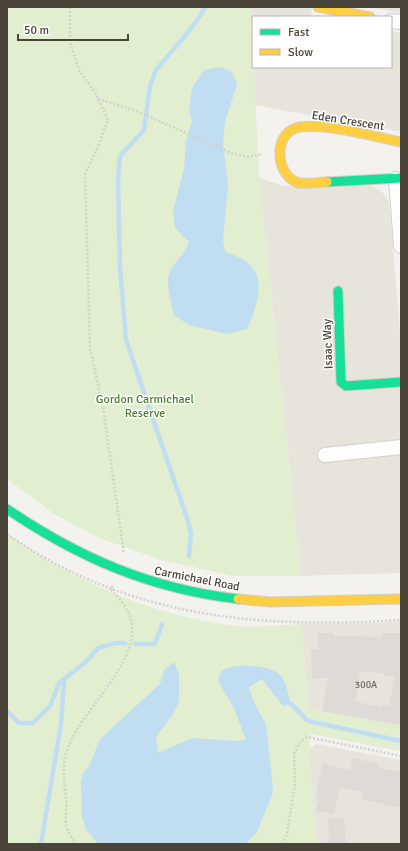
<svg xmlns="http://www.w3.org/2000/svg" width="408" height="851" viewBox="0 0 408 851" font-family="Signika,sans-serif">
<rect width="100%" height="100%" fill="#f4f2ee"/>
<!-- residential -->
<g fill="#e7e4dc">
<path d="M251 7H312L311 16 315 17H253V56Z"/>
<path d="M367 7H401V13Z"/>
<path d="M391 31 401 33V132L255 105 254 67H391Z"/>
<path d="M259 178 284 186 371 185 383 193 389 201 401 344V573L301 576Z"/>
<path d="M401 621V727L309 710 301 624 380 623Z"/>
<path d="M316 744 401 760V844H317L309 755 310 748Z"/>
</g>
<!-- green -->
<g fill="#e1eecf">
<path d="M7 7H251L259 178 301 576H233L162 560 99 538 54 514 7 479Z"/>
<path d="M7 534C76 582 153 616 237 626 257 628 280 625 301 624L309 709 401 727V751L310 734 309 755 317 844H7Z"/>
</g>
<!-- water -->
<g fill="#c0ddf1">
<path d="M221 67 232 72 237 84 225 122 223 144 228 185 223 241 225 252C234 255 243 258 250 265 267 281 255 312 247 329L227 334 189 325 174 315C171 304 165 281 170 271 176 260 185 254 189 242L175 228 173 211 184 169 186 140 192 122 189 109 192 88 204 70Z"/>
<path d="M174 662 179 674V701L173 714 156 737 158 753 192 738 235 741 246 740 234 708 218 681C219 678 219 675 221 672 231 662 271 665 280 675 287 682 288 695 291 704L283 706 262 679 249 687 254 703 266 724 273 788 272 795 257 832 246 844H98L86 829 82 817 81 782 83 773 89 766 100 739 160 684 164 670Z"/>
</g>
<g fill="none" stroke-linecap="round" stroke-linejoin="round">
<!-- stream -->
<g stroke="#c0ddf1" stroke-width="4.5">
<path d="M189 556 191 533 187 518 126 340 120 268 118 179 120 156 144 130 150 86 156 70 190 30 206 7"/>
<path d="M135 644H155L162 624"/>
<path d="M291 704 308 721 401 741"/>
<path d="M7 711 19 723H33L50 706 59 683 87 661 98 648 115 643H125"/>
<path d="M41 844 61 724 64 679"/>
</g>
</g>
<!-- building -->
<g fill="#dedbd6" fill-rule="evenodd">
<path d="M318 633H334V636L382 637V633H401V725L322 711 328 678 312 679 311 649H318ZM360 672 385 673V676H395L389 706 382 704V707L356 702Z"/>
<path d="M353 758 379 764 378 768 401 772V808L361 799 362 792 340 787 334 814 316 811 319 799 316 798 322 764 350 770Z"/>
<path d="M344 818 346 844H329L328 819Z"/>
</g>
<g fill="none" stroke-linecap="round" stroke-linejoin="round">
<defs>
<g id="street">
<path d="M391 21 401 22"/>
<path d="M396 179 401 246"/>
<path d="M325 455 401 447"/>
</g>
<g id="fast">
<path d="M327 182 401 178"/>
<path d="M338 291 341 382 346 386 401 382"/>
<path d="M7 509C79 558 151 589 238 599"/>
</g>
<g id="slow">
<path d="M318 7 370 17"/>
<path d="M327 182C318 182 304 185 296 182 276 173 273 136 296 128 320 121 375 137 401 142"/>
<path d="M238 599 270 602 401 599"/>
</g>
</defs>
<!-- street casing -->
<use href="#street" stroke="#d2d0cb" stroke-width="16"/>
<!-- fast casing -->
<use href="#fast" stroke="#d3cfc5" stroke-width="11"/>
<!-- slow casing -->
<use href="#slow" stroke="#d3cfc5" stroke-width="11"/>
<!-- path -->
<g stroke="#d3d2cc" stroke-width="2.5" stroke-dasharray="2 2" stroke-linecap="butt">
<path d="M70 7V42L79 70 95 92 108 120 97 149 85 174 90 348 103 407 124 554"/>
<path d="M98 99 136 111 234 154 248 157 263 154"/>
<path d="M7 534C128 618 258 629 401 620"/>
<path d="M76 844C73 839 67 831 66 825 65 816 67 807 66 798 64 782 62 765 67 750 80 710 145 660 130 616 127 607 117 597 111 589L113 585"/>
<path d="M282 844 287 834 295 783 294 754 300 742 307 737 401 756"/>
</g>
<!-- street -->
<use href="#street" stroke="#fdfdfc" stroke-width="14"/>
<!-- fast -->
<use href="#fast" stroke="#16e098" stroke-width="9"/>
<!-- slow -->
<use href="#slow" stroke="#ffcf43" stroke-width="9"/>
</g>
<g text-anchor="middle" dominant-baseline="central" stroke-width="3" stroke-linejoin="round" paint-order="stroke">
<!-- number labels -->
<g font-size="10" fill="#706a61">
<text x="366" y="685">300A</text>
</g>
<!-- street labels -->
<g font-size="12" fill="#4b4439" stroke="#fff">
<text transform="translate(348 121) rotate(9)">Eden Crescent</text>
<text transform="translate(328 344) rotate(-92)">Isaac Way</text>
<text transform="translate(197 579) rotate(11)">Carmichael Road</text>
</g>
<!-- park labels -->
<g font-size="12" fill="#4a7f2a" stroke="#fff">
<text x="145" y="399">Gordon Carmichael<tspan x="145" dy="14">Reserve</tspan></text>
</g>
</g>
<!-- border -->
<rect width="408" height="851" fill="none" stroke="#4b4439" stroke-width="16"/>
<!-- legend -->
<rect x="252" y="16" width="140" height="52" fill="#ffffff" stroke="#b7b4b0"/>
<rect x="260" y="29" width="20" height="6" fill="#16e098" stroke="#b7b4b0"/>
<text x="288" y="36" font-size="12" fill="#4b4439">Fast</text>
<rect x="260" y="49" width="20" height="6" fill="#ffcf43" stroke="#b7b4b0"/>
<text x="288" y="56" font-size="12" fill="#4b4439">Slow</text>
<!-- scale -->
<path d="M18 34v6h110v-6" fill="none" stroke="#4b4439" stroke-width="2"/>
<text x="24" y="34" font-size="12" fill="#4b4439" stroke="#ffffff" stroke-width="3" paint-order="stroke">50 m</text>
</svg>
